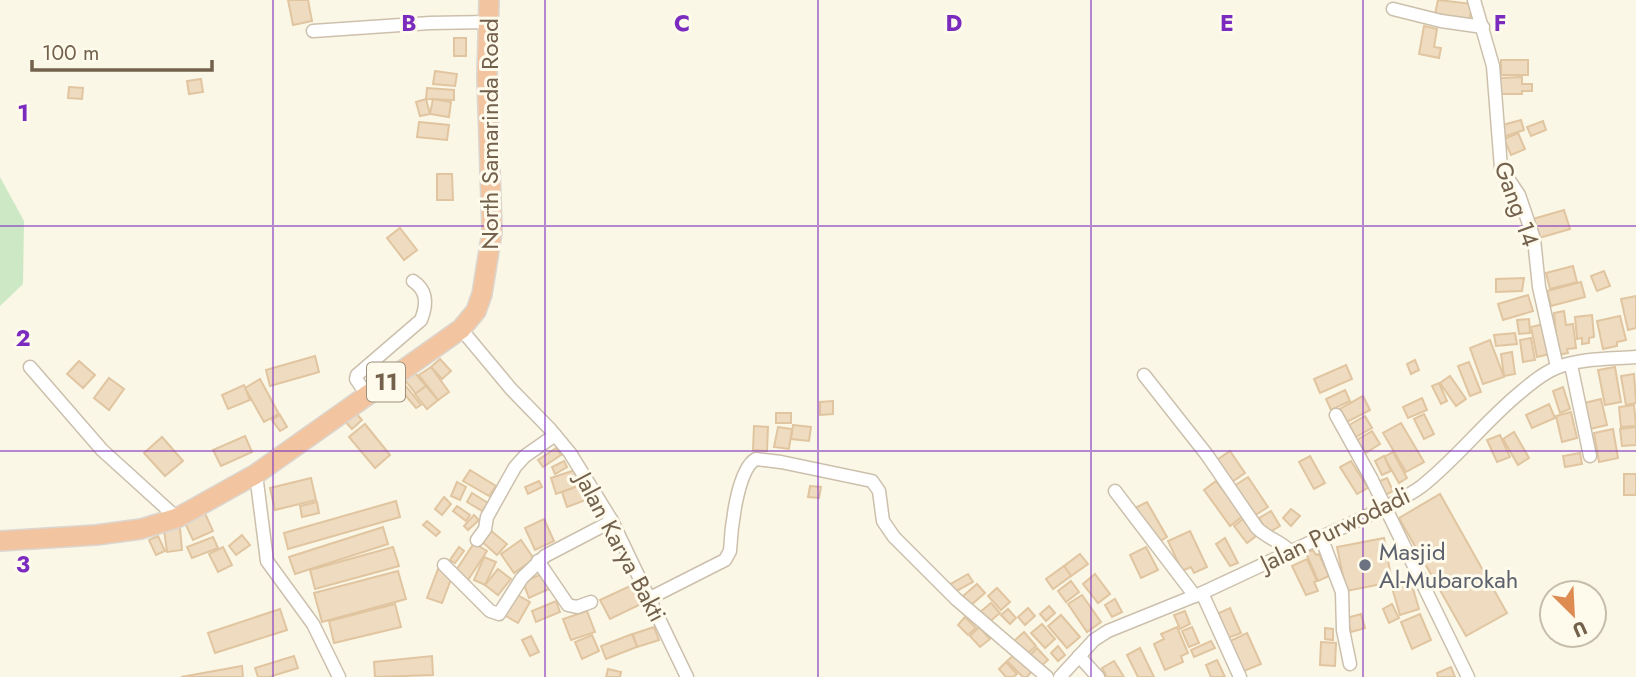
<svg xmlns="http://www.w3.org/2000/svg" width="1636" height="677" viewBox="0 0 1636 677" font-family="Jost,sans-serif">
<rect width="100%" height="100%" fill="#fbf7e6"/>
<!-- green -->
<path fill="#cce8c5" d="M0 177 24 221 23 284 0 306Z"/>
<!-- building -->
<g fill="#efdbbf" stroke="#e0c5a0" stroke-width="2">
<path d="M288 0H308L312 21 293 25Z"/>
<path d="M1438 0 1473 4 1469 21 1435 14Z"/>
<path d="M1424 26 1437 29 1434 47 1441 48 1439 58 1419 54Z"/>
<rect x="454" y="38" width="12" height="18"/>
<rect x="1501" y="60" width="27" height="15"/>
<path d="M435 71 457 74 455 86 433 84Z"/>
<path d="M1522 77V84H1532V91H1522V94H1500V78Z"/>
<path d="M201 79 203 92 189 94 187 81Z"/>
<path d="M69 87 83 88 82 99 68 98Z"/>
<path d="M427 88 454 90V100L426 99Z"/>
<path d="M426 99 430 114 420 116 416 102Z"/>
<path d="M433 99 451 102 449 117 430 114Z"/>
<path d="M1521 120 1524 130 1503 137 1499 126Z"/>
<path d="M1543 121 1546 130 1531 136 1527 127Z"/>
<path d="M419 122 449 125 447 140 417 137Z"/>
<path d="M1518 133 1525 149 1511 155 1504 139Z"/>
<path d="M437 174H452L453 200H437Z"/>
<path d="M1564 210 1570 229 1539 238 1533 219Z"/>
<path d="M400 228 417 250 404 260 387 238Z"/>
<path d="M1573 266 1577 282 1550 289 1546 273Z"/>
<path d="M1604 271 1610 286 1597 291 1591 276Z"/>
<path d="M1524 278 1522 291 1496 292V279Z"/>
<path d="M1581 282 1585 297 1551 306 1547 291Z"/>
<path d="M1528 295 1533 311 1503 320 1498 304Z"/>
<path d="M1636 296V328L1628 330 1621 299Z"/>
<path d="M1564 311 1566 325 1573 324 1576 348 1567 349 1568 353 1558 355 1554 313Z"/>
<path d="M1592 315 1594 337 1589 338V343L1582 344V338L1577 339 1575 317Z"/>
<path d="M1620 316 1626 340 1617 342V346L1603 349 1597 321Z"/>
<path d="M1529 319 1530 333 1519 334 1517 320Z"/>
<path d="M1544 324 1550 354 1537 357 1531 327Z"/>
<path d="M1515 333 1517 344 1496 346 1494 335Z"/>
<path d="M1531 338 1535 360 1523 362 1520 340Z"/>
<path d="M1490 340 1504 377 1483 384 1470 348Z"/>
<path d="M1512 352 1515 374 1504 376 1501 354Z"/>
<path d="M315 356 319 372 270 386 266 370Z"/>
<path d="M440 359 451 371 442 379 431 367Z"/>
<path d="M1415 360 1419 370 1411 374 1407 364Z"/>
<path d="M79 361 95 375 83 388 67 374Z"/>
<path d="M1469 362 1481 392 1470 396 1458 366Z"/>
<path d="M1346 365 1352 379 1320 393 1314 379Z"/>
<path d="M410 367 426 386 416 394 401 375Z"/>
<path d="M431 367 449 392 438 400 419 375Z"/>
<path d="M1615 367 1621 402 1605 405 1598 370Z"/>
<path d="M1634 374 1636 403 1626 405 1621 376Z"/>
<path d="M1450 376 1466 399 1456 406 1440 383Z"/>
<path d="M109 378 124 389 109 410 94 398Z"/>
<path d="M260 379 279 414 264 422 245 388Z"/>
<path d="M1439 383 1447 401 1441 404 1432 386Z"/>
<path d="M244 385 250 400 228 409 222 395Z"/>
<path d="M405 385 421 405 416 408 400 389Z"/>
<path d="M426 386 438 400 427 409 415 394Z"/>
<path d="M1563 387 1570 409 1560 413 1553 391Z"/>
<path d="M1345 390 1350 401 1331 410 1326 399Z"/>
<path d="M1363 396 1370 410 1347 422 1340 409Z"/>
<path d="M1422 398 1427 410 1408 418 1403 407Z"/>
<path d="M1601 399 1607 425 1590 429 1584 403Z"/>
<path d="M833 401V414L820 415V402Z"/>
<path d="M1549 404 1555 418 1532 428 1526 415Z"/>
<path d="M1634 405 1636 426 1621 427 1619 407Z"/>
<path d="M354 411 362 420 352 429 344 420Z"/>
<path d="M1571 412 1577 438 1562 442 1556 416Z"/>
<rect x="776" y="413" width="15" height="10"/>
<path d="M1424 414 1434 434 1424 439 1414 419Z"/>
<path d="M280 415 287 427 280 431 272 420Z"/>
<path d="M1365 416 1372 428 1356 437 1349 425Z"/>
<path d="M1401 423 1424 462 1406 472 1383 433Z"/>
<path d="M365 424 390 455 375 468 349 437Z"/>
<path d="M793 425 811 427 809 441 791 439Z"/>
<path d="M754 426 768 427 767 451 753 450Z"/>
<path d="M778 427 792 429 789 449 774 447Z"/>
<path d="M1636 427V445L1622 446 1620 429Z"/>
<path d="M1613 429 1618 458 1599 462 1594 433Z"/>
<path d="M1372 431 1380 444 1366 453 1357 440Z"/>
<path d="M1514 432 1529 458 1518 465 1503 439Z"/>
<path d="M1500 435 1510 457 1497 462 1487 440Z"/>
<path d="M245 436 252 452 221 466 213 450Z"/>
<path d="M162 437 183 461 165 476 144 453Z"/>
<path d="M556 448 561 455 543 467 538 460Z"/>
<path d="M1230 451 1245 473 1229 484 1214 462Z"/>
<path d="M1393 452 1407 478 1399 483 1384 457Z"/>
<path d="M1580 453 1582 464 1565 467 1563 456Z"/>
<path d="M1310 456 1325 483 1314 489 1299 462Z"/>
<path d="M1384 456 1391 471 1382 475 1375 461Z"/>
<path d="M564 461 567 467 555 474 552 467Z"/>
<path d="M1351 461 1368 488 1357 494 1340 467Z"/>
<path d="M470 470 496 486 489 496 463 481Z"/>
<path d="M575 470 581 485 556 494 551 478Z"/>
<rect x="1624" y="474" width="12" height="21"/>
<path d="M1248 477 1268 507 1254 516 1234 486Z"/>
<path d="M311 478 316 500 275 510 270 488Z"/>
<path d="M1387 478 1393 491 1382 497 1375 483Z"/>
<path d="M539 481 542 487 528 494 525 487Z"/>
<path d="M1216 481 1243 516 1230 526 1204 490Z"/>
<path d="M457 482 466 487 460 500 451 496Z"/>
<path d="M581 485 586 500 567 507 562 492Z"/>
<path d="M810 486 821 487 819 498 808 497Z"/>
<path d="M472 493 488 503 482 511 467 502Z"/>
<path d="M1440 494 1507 613 1466 636 1399 518Z"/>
<path d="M444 497 451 504 442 515 435 509Z"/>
<path d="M396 501 400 517 288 549 284 533Z"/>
<path d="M317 502 319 513 302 517 300 506Z"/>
<path d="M1147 502 1167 537 1155 544 1135 508Z"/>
<path d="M457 506 470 515 466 521 453 511Z"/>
<path d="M203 509 213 531 193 540 183 519Z"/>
<path d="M1291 509 1300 516 1291 526 1283 518Z"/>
<path d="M1271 511 1280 526 1268 533 1259 518Z"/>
<path d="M474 515 479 520 468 530 464 526Z"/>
<path d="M544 519 554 541 535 550 525 528Z"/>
<path d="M1243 519 1256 536 1247 543 1234 526Z"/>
<path d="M427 521 440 532 436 536 423 525Z"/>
<path d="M383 527 388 544 295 574 289 557Z"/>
<path d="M180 528 182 550 167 552 164 530Z"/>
<path d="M489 529 507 544 497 555 480 540Z"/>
<path d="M1190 531 1207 567 1194 573 1191 567 1182 571 1168 541Z"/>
<path d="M242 535 250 545 236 555 229 546Z"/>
<path d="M158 536 165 551 156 555 149 540Z"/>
<path d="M213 537 218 548 192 558 187 547Z"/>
<path d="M1225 538 1238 563 1230 566 1216 544Z"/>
<path d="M1384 538 1392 582 1346 591 1337 547Z"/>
<path d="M521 540 534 559 514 573 501 554Z"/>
<path d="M474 543 487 551 468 580 455 572Z"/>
<path d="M223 547 232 565 218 572 209 554Z"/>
<path d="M393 547 399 566 315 589 310 570Z"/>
<path d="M459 547 464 551 455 563 450 560Z"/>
<path d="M1146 547 1158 570 1141 578 1130 555Z"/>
<path d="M1313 550 1316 555 1319 554 1329 576 1318 581 1306 553Z"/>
<path d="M1080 554 1088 564 1071 576 1064 566Z"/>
<path d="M484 557 496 562 485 585 474 580Z"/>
<path d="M1307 559 1317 581 1314 582 1318 591 1306 595 1292 566Z"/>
<path d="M1064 566 1071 576 1053 589 1046 579Z"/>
<path d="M438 569 453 574 442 603 427 598Z"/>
<path d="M498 569 511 579 498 595 485 585Z"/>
<path d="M398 571 406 599 322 622 314 593Z"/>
<path d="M544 573 551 588 529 598 523 582Z"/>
<path d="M968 574 973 582 953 593 949 585Z"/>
<path d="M1095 574 1110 594 1098 603 1083 584Z"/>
<path d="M1071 581 1079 592 1066 602 1058 591Z"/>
<path d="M1411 582 1419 609 1400 615 1392 588Z"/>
<path d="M977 584 985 593 971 605 963 596Z"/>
<path d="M632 585 641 604 610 619 600 600Z"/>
<path d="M997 588 1010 602 1001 610 988 596Z"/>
<path d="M516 594 530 602 518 623 504 615Z"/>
<path d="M1082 595 1101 622 1087 632 1068 604Z"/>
<path d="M1115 599 1122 612 1112 617 1105 605Z"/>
<path d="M556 601 560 612 536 622 532 611Z"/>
<path d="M991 603 1000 613 988 623 979 613Z"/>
<path d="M395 604 401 627 334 643 329 621Z"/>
<path d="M1392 604 1399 618 1389 623 1383 609Z"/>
<path d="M1049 606 1055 613 1046 621 1040 614Z"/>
<path d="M1028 608 1035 616 1025 625 1018 617Z"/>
<path d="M1230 608 1241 633 1228 638 1217 614Z"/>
<path d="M280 609 287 630 215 653 208 633Z"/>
<path d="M1008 609 1016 618 1010 624 1001 615Z"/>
<path d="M587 611 595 632 571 640 563 619Z"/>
<path d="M1185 611 1190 624 1180 629 1174 615Z"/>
<path d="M1361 614 1365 628 1351 632 1347 618Z"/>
<path d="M1420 614 1431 640 1412 649 1401 622Z"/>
<path d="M1061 615 1080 637 1067 648 1048 626Z"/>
<path d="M965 617 976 628 968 635 958 625Z"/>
<path d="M1042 624 1055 639 1045 648 1031 633Z"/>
<path d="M654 627 659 640 637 647 633 634Z"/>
<path d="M979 627 990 639 980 647 970 636Z"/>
<path d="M1177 627 1188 653 1181 656 1183 662 1165 670 1154 644 1164 639 1161 634Z"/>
<path d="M1192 627 1199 643 1189 647 1182 631Z"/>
<path d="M1325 628 1333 629V640L1325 639Z"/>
<path d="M1024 632 1036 646 1026 655 1013 642Z"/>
<path d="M1247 633 1261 664 1244 671 1230 641Z"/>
<path d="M632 634 637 647 606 659 601 646Z"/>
<path d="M592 635 599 651 582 659 575 642Z"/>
<path d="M531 636 539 652 530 656 522 640Z"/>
<path d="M1211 641 1215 648 1194 657 1191 650Z"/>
<path d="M1321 642 1336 643 1335 666 1320 665Z"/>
<path d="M1058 646 1065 655 1058 661 1051 653Z"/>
<path d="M1037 648 1048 660 1039 668 1028 657Z"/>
<path d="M1140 648 1151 671 1154 677H1138L1127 655Z"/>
<path d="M1015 654 1032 671 1027 677H1023L1007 661Z"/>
<path d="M294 656 298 668 269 677H258L255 668Z"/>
<path d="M432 656 433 675 375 677 374 662Z"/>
<path d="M1217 660 1225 677H1211L1206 665Z"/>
<path d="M1114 661 1124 677H1107L1102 668Z"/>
<path d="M1006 662 1017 674 1013 677H1006L999 669Z"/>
<path d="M242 666 243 677H181Z"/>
<path d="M1451 667 1455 677H1438L1437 673Z"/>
<path d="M608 669 621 672 620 677H606Z"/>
</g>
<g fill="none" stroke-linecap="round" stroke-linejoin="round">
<defs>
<g id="minor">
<path d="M1474 0 1493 66 1501 168 1519 195 1534 239 1539 287 1557 367"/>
<path d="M1393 9 1441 21 1483 27"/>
<path d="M313 31 430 23 488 22"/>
<path d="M461 329 511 389 550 429 570 453 612 521 687 677"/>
<path d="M1571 365 1590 456"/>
<path d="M30 367 102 450 177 518"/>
<path d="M1144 375 1207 455 1257 528C1267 538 1280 541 1290 551"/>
<path d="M367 395 356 379 357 375 421 320C427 305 428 291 413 281"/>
<path d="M1336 415 1371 478 1468 677"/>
<path d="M256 474 267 561 313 624 339 677"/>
<path d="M1115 491 1195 596"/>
<path d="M1321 537 1342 592 1343 630 1350 664"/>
<path d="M477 540 485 529 487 517 515 467 525 456 555 435"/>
<path d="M538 561 568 605 577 607 591 602"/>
<path d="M444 565 490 611 499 614 522 578 545 556 612 521"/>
<path d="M1202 593 1240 677"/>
<path d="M650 598 725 560 730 551C731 530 737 469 756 459L781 462 872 481 879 491 883 521 894 537 956 599 1047 677"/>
<path d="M1079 656 1098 677"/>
<path d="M1060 677 1094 640 1108 631 1202 593 1384 508C1397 501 1410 495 1422 486 1456 459 1483 424 1516 396 1528 386 1541 374 1556 368 1580 358 1611 359 1636 357"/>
</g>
<path id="highway" d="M0 541 96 535 141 529 177 518 256 474 461 329 476 311 482 294 492 232 487 77 489 0"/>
</defs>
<!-- minor casing -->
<use href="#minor" stroke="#ccc0ad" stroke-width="15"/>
<!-- highway casing -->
<use href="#highway" stroke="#dbd6d0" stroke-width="22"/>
<!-- minor -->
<use href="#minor" stroke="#fff" stroke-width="12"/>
<!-- highway -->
<use href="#highway" stroke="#f2c5a0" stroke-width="19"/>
</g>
<!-- grid -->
<path fill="none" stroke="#7b2cbf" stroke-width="2" stroke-opacity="0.55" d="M273 0V677M545 0V677M818 0V677M1091 0V677M1363 0V677M0 226H1636M0 451H1636"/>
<!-- markers -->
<circle fill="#6b7280" stroke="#fefaec" stroke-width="2.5" cx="1365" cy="565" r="7"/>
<g text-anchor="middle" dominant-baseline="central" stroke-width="6" stroke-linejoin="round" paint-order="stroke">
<!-- shield labels -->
<rect fill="#fefaec" stroke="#9d8f7c" stroke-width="2" x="367" y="362.5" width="38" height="39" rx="5"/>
<g font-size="23" font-weight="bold" fill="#73614c">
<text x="386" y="382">11</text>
</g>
<!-- street labels -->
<g font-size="24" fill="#73614c" stroke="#fefaec">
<text transform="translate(489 134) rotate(-90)">North Samarinda Road</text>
<text transform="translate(1517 204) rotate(70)">Gang 14</text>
<text transform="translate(1335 529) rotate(-26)">Jalan Purwodadi</text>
<text transform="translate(621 547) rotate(62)">Jalan Karya Bakti</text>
</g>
<!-- worship labels -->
<g font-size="24" fill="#5b616d" stroke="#fefaec" text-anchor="start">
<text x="1379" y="551">Masjid<tspan x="1379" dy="28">Al-Mubarokah</tspan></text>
</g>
</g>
<g font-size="23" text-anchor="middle" font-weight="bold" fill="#7b2cbf" stroke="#fefaec" stroke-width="6" stroke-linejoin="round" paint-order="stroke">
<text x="409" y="31">B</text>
<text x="682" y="31">C</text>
<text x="954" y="31">D</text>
<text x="1227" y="31">E</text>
<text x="1500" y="31">F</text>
<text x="23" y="121">1</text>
<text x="23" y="346">2</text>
<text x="23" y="572">3</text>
</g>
<!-- north arrow -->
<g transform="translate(1573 614) rotate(156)"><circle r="33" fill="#fefaec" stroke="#c6bdac" stroke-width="2"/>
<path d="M0-5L12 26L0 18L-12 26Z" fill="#de8c52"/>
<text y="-10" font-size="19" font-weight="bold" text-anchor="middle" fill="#73614c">U</text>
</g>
<!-- scale -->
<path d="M32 60v10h180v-10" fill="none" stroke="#73614c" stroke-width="3.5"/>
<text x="42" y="60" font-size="21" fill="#73614c" stroke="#fefaec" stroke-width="5" paint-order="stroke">100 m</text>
</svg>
